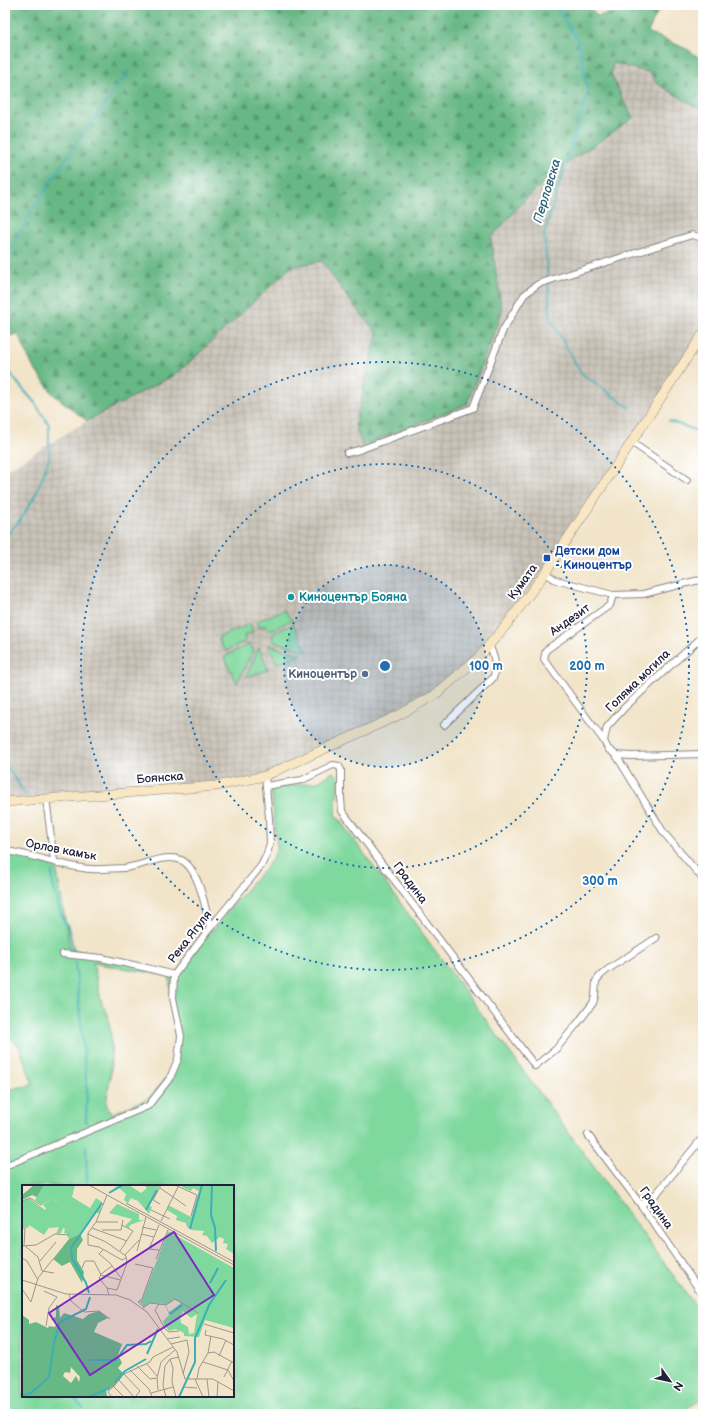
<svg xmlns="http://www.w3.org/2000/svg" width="708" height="1419" viewBox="0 0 708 1419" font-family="'Balsamiq Sans',sans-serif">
<defs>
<pattern id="industrial-grid" width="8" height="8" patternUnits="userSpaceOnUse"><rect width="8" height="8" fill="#c9c3b8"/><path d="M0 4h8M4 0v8" fill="none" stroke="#aca79f"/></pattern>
<pattern id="forest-firs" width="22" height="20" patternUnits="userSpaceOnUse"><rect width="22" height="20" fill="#67b885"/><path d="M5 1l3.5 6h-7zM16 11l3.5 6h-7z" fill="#54956e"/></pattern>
</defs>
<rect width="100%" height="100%" fill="#fff"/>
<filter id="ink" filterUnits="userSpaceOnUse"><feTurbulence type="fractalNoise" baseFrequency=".025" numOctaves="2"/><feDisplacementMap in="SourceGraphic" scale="8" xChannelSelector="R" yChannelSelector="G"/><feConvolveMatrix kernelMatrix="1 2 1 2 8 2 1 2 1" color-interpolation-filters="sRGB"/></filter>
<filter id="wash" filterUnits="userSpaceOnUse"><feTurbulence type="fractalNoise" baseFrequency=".012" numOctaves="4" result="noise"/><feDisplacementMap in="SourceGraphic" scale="16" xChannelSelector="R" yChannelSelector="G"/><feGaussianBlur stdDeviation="0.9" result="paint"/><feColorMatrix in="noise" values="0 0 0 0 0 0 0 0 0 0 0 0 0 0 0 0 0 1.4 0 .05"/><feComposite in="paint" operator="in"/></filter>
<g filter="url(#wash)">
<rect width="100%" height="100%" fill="#f1e4c9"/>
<!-- industrial -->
<path fill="url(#industrial-grid)" d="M613 62 651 73 656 83 703 111V334L508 623 435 695 265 776 216 786 5 802V471L87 421 178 373 291 267 322 261 350 301 377 333 355 425 502 312 491 238 531 193 575 157 603 139 634 117 625 104 611 74Z"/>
<!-- green -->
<g fill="#7fd89e" stroke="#507d6c" fill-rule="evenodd">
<path d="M284 610 292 620 271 630 265 626 259 627 257 621Z"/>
<path d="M250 624 253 632 244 636 246 641 225 651 219 640V637Z"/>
<path d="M293 624 307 651 272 641 273 636 272 634Z"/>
<path d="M249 644 251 647 254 649 237 683 224 657Z"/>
<path d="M269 645 301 655 277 664Z"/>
<path d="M259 647 268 670 246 677Z"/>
<path d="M333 772 339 777 335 814 703 1316V1399L676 1414H5V1090L33 1085 19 1046 5 1033V855H14L56 866 70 949 177 973 228 911 271 861 277 849 271 788 318 782ZM93 963 169 976 176 1029V1056L172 1069 164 1081 149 1098 111 1114 106 1104 111 1072V1036L108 1015 102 1004ZM23 1186H233V1396H23Z"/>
</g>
<!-- forest -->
<path fill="url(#forest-firs)" stroke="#446d60" d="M5 5H589L597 16 623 10 629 5H661L648 32 689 50 703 61V111L656 83 651 73 613 63 611 74 625 104 634 117 603 139 575 157 531 193 491 238 502 312 467 404 362 446 355 425 377 333 350 301 322 261 291 267 178 373 87 421 53 394 33 367 18 334 5 337Z"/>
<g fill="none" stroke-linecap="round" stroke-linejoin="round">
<!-- stream -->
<g stroke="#3daeb6" stroke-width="2">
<path d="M555 5 578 41 588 91 544 234 551 320 581 373 630 408"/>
<path d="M5 260 33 208 74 147 128 72"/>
<path d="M5 365 16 381 35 403 49 425V459L36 494 21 519 5 537"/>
<path d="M669 421 703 433"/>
<path d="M5 764 26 795"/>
<path d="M52 871 53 886 61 914 68 927 74 952"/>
<path d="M75 961 87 1090 86 1122"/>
<path d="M86 1145 87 1186"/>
<path d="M72 1396 83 1408"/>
</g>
</g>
</g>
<g filter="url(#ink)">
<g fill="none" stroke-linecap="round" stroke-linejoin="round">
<defs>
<g id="street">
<path d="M631 442 687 480"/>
<path d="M347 453 359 450 473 408 503 330 524 295 538 284 692 235 703 238"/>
<path d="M545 573 556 580 613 595 643 594 695 581 703 580"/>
<path d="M613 595 610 605 546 650 544 659 604 741 608 749 616 755 631 756 703 754"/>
<path d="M444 725 493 678C498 667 494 655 489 645"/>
<path d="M604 741 607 727 625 707 703 636"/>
<path d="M616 755 664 833 703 879"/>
<path d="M266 786 302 780 333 765 339 766 341 770V798L342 811 535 1066 556 1049 577 1024 593 1003 595 996 596 981 600 976 607 970 656 938"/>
<path d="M46 798 54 861"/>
<path d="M5 851C33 854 63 867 91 869 102 870 114 868 124 868 142 867 163 853 181 860 199 868 206 910 210 928"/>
<path d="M63 954 101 958 147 968 174 975"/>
<path d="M588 1135 641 1205 703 1295"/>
<path d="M5 1166 148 1106 170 1078 178 1059 181 1036 173 998 174 975 210 928 261 866 267 854 270 843 269 818 265 776"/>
<path d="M641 1205 657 1193 703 1137"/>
</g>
<path id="secondary" d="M5 802 216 786 265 776 399 715 435 695 479 657 508 623 545 573 703 334"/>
</defs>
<!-- street casing -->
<use href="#street" stroke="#8a8382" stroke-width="8"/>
<!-- secondary casing -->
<use href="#secondary" stroke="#8a8382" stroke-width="10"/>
<!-- street -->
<use href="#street" stroke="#fff" stroke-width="6"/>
<!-- secondary -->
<use href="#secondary" stroke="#f9e7c3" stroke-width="9"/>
</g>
</g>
<!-- distance rings -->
<circle cx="385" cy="666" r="101" fill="#1f6fb2" fill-opacity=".12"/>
<g fill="none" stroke="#1f6fb2" stroke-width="2" stroke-dasharray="2 4">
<circle cx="385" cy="666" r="101"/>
<circle cx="385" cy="666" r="202"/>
<circle cx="385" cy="666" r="304"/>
</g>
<!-- markers -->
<rect fill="#1a4fb4" stroke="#fff" stroke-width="1.5" x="543" y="554" width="8" height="8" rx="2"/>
<circle fill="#0f9aa8" stroke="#fff" stroke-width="1.5" cx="291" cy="597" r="4"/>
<circle fill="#5c6f8a" stroke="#fff" stroke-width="1.5" cx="365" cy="674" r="4"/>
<g text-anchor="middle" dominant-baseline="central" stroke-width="4" stroke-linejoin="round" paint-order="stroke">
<!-- transit labels -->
<g font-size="12" font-weight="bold" fill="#164399" stroke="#fff" text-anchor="start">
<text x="555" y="551">Детски дом<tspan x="555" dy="14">- Киноцентър</tspan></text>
</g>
<!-- street labels -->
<g font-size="12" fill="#22223b" stroke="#fff">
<text transform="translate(523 582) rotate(-54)">Кумата</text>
<text transform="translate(570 620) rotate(-35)">Андезит</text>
<text transform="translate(638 681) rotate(-44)">Голяма могила</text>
<text transform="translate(160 778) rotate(-4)">Боянска</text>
<text transform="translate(61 850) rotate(11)">Орлов камък</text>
<text transform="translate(410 883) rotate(53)">Градина</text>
<text transform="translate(190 937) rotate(-52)">Река Ягуля</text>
<text transform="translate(656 1208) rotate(55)">Градина</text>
</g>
<!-- culture labels -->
<g font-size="12" font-weight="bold" fill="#0d838f" stroke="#fff" text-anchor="start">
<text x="299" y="597">Киноцентър Бояна</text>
</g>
<!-- service labels -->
<g font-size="12" font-weight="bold" fill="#4e5e75" stroke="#fff" text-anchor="end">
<text x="357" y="674">Киноцентър</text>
</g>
<!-- water labels -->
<g font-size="13" font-style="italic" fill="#2e6172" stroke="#fff">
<text transform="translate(547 191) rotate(-73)">Перловска</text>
</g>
</g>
<!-- overview -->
<g transform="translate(22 1185)">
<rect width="212" height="212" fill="#f1e4c9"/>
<path d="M22 0H53L50 12 68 23 74 13 80 17 78 28H74L58 49 47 54 45 49 42 48 43 44 41 43 39 48 34 49 37 42 27 43V39L41 21 30 14 20 20 13 15ZM107 0 119 8 125 3 122 0H138L129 16 127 21 130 22 127 29 116 16 109 13 106 18 102 15 104 9 97 3 87 7 95 1ZM160 0H212V69L204 64 206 59 201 58 202 54 198 52 190 58 185 51 180 50 182 46 170 45 165 42 164 38 154 35 155 31 145 25 146 20 169 32 177 6 171 3 169 6 160 2ZM95 19 117 29V35H122L108 40 107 43 103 41 110 34 87 28ZM146 46 212 83V143L183 135 177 152 162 151V148L154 144 147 146 142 140 141 136 147 130 143 119 128 118 122 122 117 116 120 115ZM152 114 159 118 147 127 144 120ZM161 126 169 133 175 129 172 148 167 149 166 142 159 138 158 132Z" fill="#7fd89e" fill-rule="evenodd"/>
<path d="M12 0H22L15 12 10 10 0 15V10ZM58 49 61 55 55 64V75L62 87 60 98 48 77 40 81 31 74 47 54ZM34 120 37 121 38 133 42 128 61 134 67 129 77 126 86 133 76 138 72 147 100 159 96 170 100 178 96 183 102 189 92 202 84 204 85 212H0V130L7 135V139L14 137 26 143 27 141 33 142 35 137 29 134 34 132ZM49 182 58 192 57 197 54 191 49 198 41 191 43 187 48 188Z" fill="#67b885" fill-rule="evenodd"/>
<path d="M7 13 23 25 24 23 21 20 30 14 41 21 22 50 7 40 6 43 0 42V16Z" fill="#7fd89e"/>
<path fill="none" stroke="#3daeb6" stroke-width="2" d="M190 0 189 30 193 43 194 66M87 8 101 0M124 25 135 5M168 44 180 0M188 98 196 83M67 108 64 98 50 73 49 63 80 18M148 129 160 120M125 169 136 144M67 175H94L105 160 124 159 129 156M93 197 103 186 124 174M0 211 9 208 27 192 32 158 38 137 64 124 68 112M67 212 88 203M157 212 173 177V153L180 137 187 120 204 95"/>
<path fill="none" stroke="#9e9690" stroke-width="1" d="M67 0 212 80M153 0 175 10 169 31M138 3 164 21M85 10 74 37 66 48V60L77 62 100 75 104 73M0 16 8 13 19 20M104 18 212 77M138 19 131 15 139 0M129 25 148 34M139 36 156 2M74 37H96M100 40 111 46M137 40 127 64 137 65M120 42 134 45M0 43H3L2 61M70 43 105 56M80 45H99L101 35M66 49 84 57 104 71 105 78 95 105 85 103M119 49 132 52M0 61 14 60 33 49 47 50M3 61 16 72 20 86 32 88M81 65 77 69 88 78 99 93M98 66 111 46M115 66 124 32M103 70 117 55M0 73 5 76 16 95M134 74 146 45M18 76 34 57M113 79 131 83 120 114 116 117 122 122M60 83 63 76H72L79 90 77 93 85 103 87 110M79 89 90 81M79 90 98 95M0 95 44 109 94 110 108 115 125 127 155 167 163 194H191L212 206M0 104 9 117 16 93 31 74M22 106 35 112 27 123 24 141M47 109 49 116 62 127 77 126 88 134M137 119 133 125 143 144 147 147 157 146M121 123 128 118 144 120 153 114 176 128M182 139 212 148M184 145 183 150 201 154 212 160M145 154 158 152M149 159 165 155 167 167 161 189M186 168 192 167 212 178M197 171 204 155M148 174 151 183 150 197 154 212M181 177 206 185 212 196M124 178 135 191M115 181 128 194 135 193M108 185 127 204 130 212M102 189 118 206 113 212M202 192 210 176M173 194 181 212M175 194 177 183 186 168 189 151M185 194 187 212M97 195 112 212M92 202 102 212M162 202 175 203M136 205 135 193 139 177 153 165M129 208 151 202M90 212 86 207 102 189 128 177 131 172 151 162M144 212 141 200 143 181 148 174 157 172M195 212 196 197"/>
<path fill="#7b2cbf" fill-opacity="0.15" stroke="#7b2cbf" stroke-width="2" d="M152 47 192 110 68 190 27 128Z"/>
<rect width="212" height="212" fill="none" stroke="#22223b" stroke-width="2"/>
</g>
<circle cx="385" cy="666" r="6" fill="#1f6fb2" stroke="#fff" stroke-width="2"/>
<g font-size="12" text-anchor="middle" font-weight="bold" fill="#1f6fb2" stroke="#fff" stroke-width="4" stroke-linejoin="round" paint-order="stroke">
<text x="486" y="670">100 m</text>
<text x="587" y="670">200 m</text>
<text x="600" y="885">300 m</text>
</g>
<!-- margin -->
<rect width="708" height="1419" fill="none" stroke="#fff" stroke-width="20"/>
<!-- north arrow -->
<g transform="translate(670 1381) rotate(123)" stroke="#ffffff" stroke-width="3" paint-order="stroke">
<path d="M0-3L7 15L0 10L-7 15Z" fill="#22223b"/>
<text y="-6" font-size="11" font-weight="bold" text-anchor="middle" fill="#22223b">N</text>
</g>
</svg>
